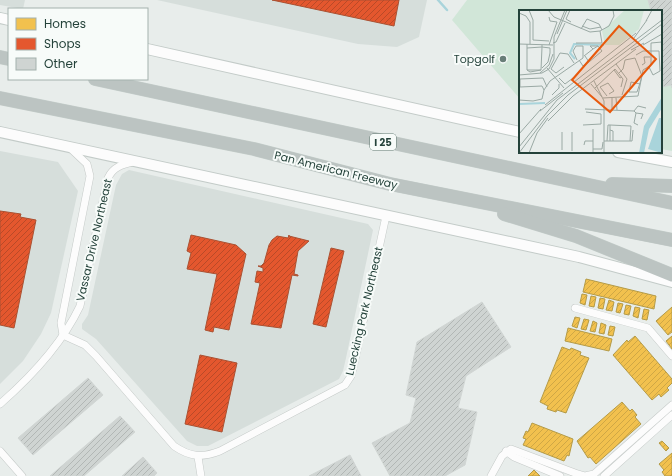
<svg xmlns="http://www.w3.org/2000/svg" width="672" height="476" viewBox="0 0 672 476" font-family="Poppins,sans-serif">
<defs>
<pattern id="homes-hatch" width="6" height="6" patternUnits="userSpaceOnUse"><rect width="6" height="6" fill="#f2c14e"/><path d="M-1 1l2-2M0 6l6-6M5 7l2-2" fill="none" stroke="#cfa745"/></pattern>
<pattern id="shops-hatch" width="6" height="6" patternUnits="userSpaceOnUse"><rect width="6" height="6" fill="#e4572e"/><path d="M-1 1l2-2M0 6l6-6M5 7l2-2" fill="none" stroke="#b94a28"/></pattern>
<pattern id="building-hatch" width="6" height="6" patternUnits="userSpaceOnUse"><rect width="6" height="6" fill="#cfd4d2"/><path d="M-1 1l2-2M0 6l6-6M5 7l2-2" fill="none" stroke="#b2b7b5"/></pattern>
</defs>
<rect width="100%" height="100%" fill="#e8edeb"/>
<!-- built -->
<g fill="#d6dedb">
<path d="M0 0H25L23 9 0 5Z"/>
<path d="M157 0H427L419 37 397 47 358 44Z"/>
<path d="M0 151 58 162 78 191 51 313 41 334 23 361 0 384Z"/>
<path d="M129 170 368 224 373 230 346 358 343 371 339 379 208 446H197L187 441 96 339 82 329V324L88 315 116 185 122 174Z"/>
</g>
<!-- grass -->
<path fill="#d1e6d8" d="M467 0H672V151L661 149V11H520V99L452 20Z"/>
<!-- homes -->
<g fill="url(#homes-hatch)" stroke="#b49b48">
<path d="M586 279 656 296 654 309 583 292Z"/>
<path d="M582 294 587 295 585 305 580 303Z"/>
<path d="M591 296 596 297 594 307 589 306Z"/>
<path d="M600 298 605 299 603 309 598 308Z"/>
<path d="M609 300 614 302 612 311 606 310Z"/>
<path d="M618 303 623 304 620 313 616 312Z"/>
<path d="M626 305 631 306 629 315 624 314Z"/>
<path d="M635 307 640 308 638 318 633 316Z"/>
<path d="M672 307V332L668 335 656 321Z"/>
<path d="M644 309 649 310 647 320 642 319Z"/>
<path d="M575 317 580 318 577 328 572 326Z"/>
<path d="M584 319 589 320 586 330 581 329Z"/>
<path d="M593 321 597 323 595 332 590 331Z"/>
<path d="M601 323 606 325 604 334 599 333Z"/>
<path d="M610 326 615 327 613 336 608 335Z"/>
<path d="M568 328 612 339 609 351 565 341Z"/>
<path d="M635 336 672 379V383L667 388 669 390 661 397 659 394 652 400 613 355 627 340 628 342Z"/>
<path d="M672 336V349L666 341Z"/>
<path d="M562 347 570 350 571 348 581 352 580 355 589 358 566 413 557 410 556 412 547 409 548 406 540 402Z"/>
<path d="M622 402 630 411 632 409 637 415 635 417 641 424 596 464 590 457 588 458 577 441Z"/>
<path d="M532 423 573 439 569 456 567 455 564 461 523 445 526 439 523 438 526 431 528 432Z"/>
<path d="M662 441 669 448 666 451 659 443Z"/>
<path d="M672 453V476H665L662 472 664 470 659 464Z"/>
<path d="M534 470 540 476H528Z"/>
</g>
<!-- shops -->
<g fill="url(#shops-hatch)" stroke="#aa5132">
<path d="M272 0H399L394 26Z"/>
<path d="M0 211 21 214 20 217 36 220 14 328 0 325Z"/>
<path d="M191 235 236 245 246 254 229 330 214 327 213 332 205 330 217 274 187 269 191 253 187 251Z"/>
<path d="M289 235V236L309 241 298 251 294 274 298 275V276L292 275 281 328 251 324 260 283 255 282 257 271 263 272V268L258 266H261L264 263 269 245 272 240 277 236 288 238Z"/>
<path d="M331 248 344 251 326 327 313 324Z"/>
<path d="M200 355 237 363 222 432 185 424Z"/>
</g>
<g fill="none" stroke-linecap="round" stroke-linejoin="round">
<!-- stream -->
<path stroke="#a9d4db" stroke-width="2.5" d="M438 0 447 10"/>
</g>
<!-- building -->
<g fill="url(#building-hatch)" stroke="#d1d6d4">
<path d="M648 0H672V88L671 85 661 87V11H651Z"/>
<path d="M482 302 511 347 466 376 458 408 477 412 465 465 445 476H390L372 443 410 423 416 398 406 395 417 342Z"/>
<path d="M88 378 103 395 33 455 18 438Z"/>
<path d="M120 416 135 432 84 476H50Z"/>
<path d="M350 455 361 476H309Z"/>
<path d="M143 457 157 473 154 476H122Z"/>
</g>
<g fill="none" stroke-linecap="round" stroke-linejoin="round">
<defs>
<g id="street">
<path d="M575 308 648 328 672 356"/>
<path d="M63 335 85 345 96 356 174 446C190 457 202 458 220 451L345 385 351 376 354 364 386 216"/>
<path d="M63 335 61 323 90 176 87 164 70 148"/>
<path d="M0 404C32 376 62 344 80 306L108 178C113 167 123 164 133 162"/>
<path d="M0 451 22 476"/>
<path d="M506 451 514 457 560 476"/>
<path d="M198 457 201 476"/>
<path d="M491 476 502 456 511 449 575 473 585 476 594 474 672 405"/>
<path d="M604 476 672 415"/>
</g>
<g id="secondary">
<path d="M0 18 9 20"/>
<path d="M147 49 520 132"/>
<path d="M0 132 579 257 672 282"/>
<path d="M618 152 672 162"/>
</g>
<g id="highway">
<path d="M0 57 9 59"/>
<path d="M95 79 672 203"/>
<path d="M0 98 254 149 390 184 672 240"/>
<path d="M612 184 672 186"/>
<path d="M504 214 576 236 672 275"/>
</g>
</defs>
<!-- street casing -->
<use href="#street" stroke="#c5cac8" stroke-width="8"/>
<!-- secondary casing -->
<use href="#secondary" stroke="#c3cbc8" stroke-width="12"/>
<!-- highway casing -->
<use href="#highway" stroke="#c3ccc9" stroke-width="14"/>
<!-- street -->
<use href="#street" stroke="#fcfcfc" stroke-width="7"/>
<!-- secondary -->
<use href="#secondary" stroke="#fcfcfc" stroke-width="10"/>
<!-- highway -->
<use href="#highway" stroke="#bcc4c2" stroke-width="13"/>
</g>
<!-- markers -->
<circle fill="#697e78" stroke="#f7fbf9" stroke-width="1.5" cx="503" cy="59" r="4"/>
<g text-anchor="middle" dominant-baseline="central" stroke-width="4" stroke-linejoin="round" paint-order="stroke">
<!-- shield labels -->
<rect fill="#f7fbf9" stroke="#637a73" stroke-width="1" x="370" y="134" width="26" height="16" rx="3"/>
<g font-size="10" font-weight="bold" fill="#24423a">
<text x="383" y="142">I 25</text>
</g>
<!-- poi labels -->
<g font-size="11" fill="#24423a" stroke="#f7fbf9" text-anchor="end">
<text x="495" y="59">Topgolf</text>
</g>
<!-- street labels -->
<g font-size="11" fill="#24423a" stroke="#f7fbf9">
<text transform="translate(336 170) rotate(14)">Pan American Freeway</text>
<text transform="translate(94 240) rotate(-77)">Vassar Drive Northeast</text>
<text transform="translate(364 311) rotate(-77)">Luecking Park Northeast</text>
</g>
</g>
<!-- overview -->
<g transform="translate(519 10)">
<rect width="143" height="143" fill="#e8edeb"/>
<path d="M106 0H125L120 19 100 35H86L83 21Z" fill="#d1e6d8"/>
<path d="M143 87V98L130 119 125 143H120L125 116ZM140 108H143V143L129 139Z" fill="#a9d4db"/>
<path fill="none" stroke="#a9d4db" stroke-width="2" d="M56 49 51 43 55 34 85 35M0 94 26 93"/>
<path fill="none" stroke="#9aa9a4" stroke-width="1" d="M10 0 14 10V30L30 31M29 0 35 7 71 22 81 21 90 16 95 6 94 0M51 0 47 9 52 12M0 3 7 6 11 12V34M127 11 133 0M63 16 71 19 82 17M62 19 68 9 80 14 83 20M38 24 48 0M115 28 128 10M34 33 37 32 46 13M57 33H83L81 21M0 34 34 35M30 35 38 12 31 11 30 7M124 35 143 24M8 38 23 37 22 60H8V34M112 40 125 33M117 45 124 41H140L141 61 134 65 130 57M65 46 74 39 79 36H71L74 39M60 50 64 56 70 52 66 46M70 52 83 41 79 36M97 54 108 69 103 85M123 55 126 53 125 47H131M45 57 37 63 32 59 41 43 49 44 55 53M23 58 29 52 31 43V38L23 37V35M28 58 45 78M8 60 11 62 22 60M95 60 101 68 103 67M124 60 132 55V33L143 32M21 63 30 55 34 44M100 63 104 59 106 50 116 48 123 66 121 73 118 82H110L112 72 121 74M0 65 23 63 30 59 35 49V27L46 0M40 68 46 74 54 68M75 71 85 91V143M72 74 83 87M1 77V69L24 68 28 77M1 77 23 76 25 80M76 78 96 59 104 69 102 77M33 85 40 78V74M88 86 81 77 89 73 95 81 90 84M84 88 119 86 124 60M93 88V101M97 88 98 100M0 90 14 91 23 89 25 80 31 71 64 48V36H57L54 41 58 50M26 95 117 23M66 99 115 101M21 101 44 83M115 101 117 103 115 113 119 115M115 101 119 96 127 98M117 103 124 104 122 109M29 111 54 86 117 39M64 115 82 114V104L67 102M91 115 112 116 111 131M91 120 94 121V131M43 122V140M53 122V141M18 123 29 108M0 124 22 99M85 131H113L114 120M88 131 89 115H91V131M65 135 66 131H74M0 137 38 90 143 10M74 139H83L84 132M0 143 28 106 49 85 143 14M10 143 18 123M74 143V119"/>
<path fill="#e8590c" fill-opacity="0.15" stroke="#e8590c" stroke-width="2" d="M100 16 137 49 91 102 53 70Z"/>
<rect width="143" height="143" fill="none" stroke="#24423a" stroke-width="2"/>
</g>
<!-- legend -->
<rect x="8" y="8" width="140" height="72" fill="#f7fbf9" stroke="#a3b1ad"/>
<rect x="16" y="18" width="20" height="12" fill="#f2c14e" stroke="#a3b1ad"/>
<text x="44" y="28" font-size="12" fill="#24423a">Homes</text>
<rect x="16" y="38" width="20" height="12" fill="#e4572e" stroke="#a3b1ad"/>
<text x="44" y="48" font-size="12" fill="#24423a">Shops</text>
<rect x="16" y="58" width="20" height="12" fill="#cfd4d2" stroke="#a3b1ad"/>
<text x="44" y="68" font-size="12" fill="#24423a">Other</text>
</svg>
